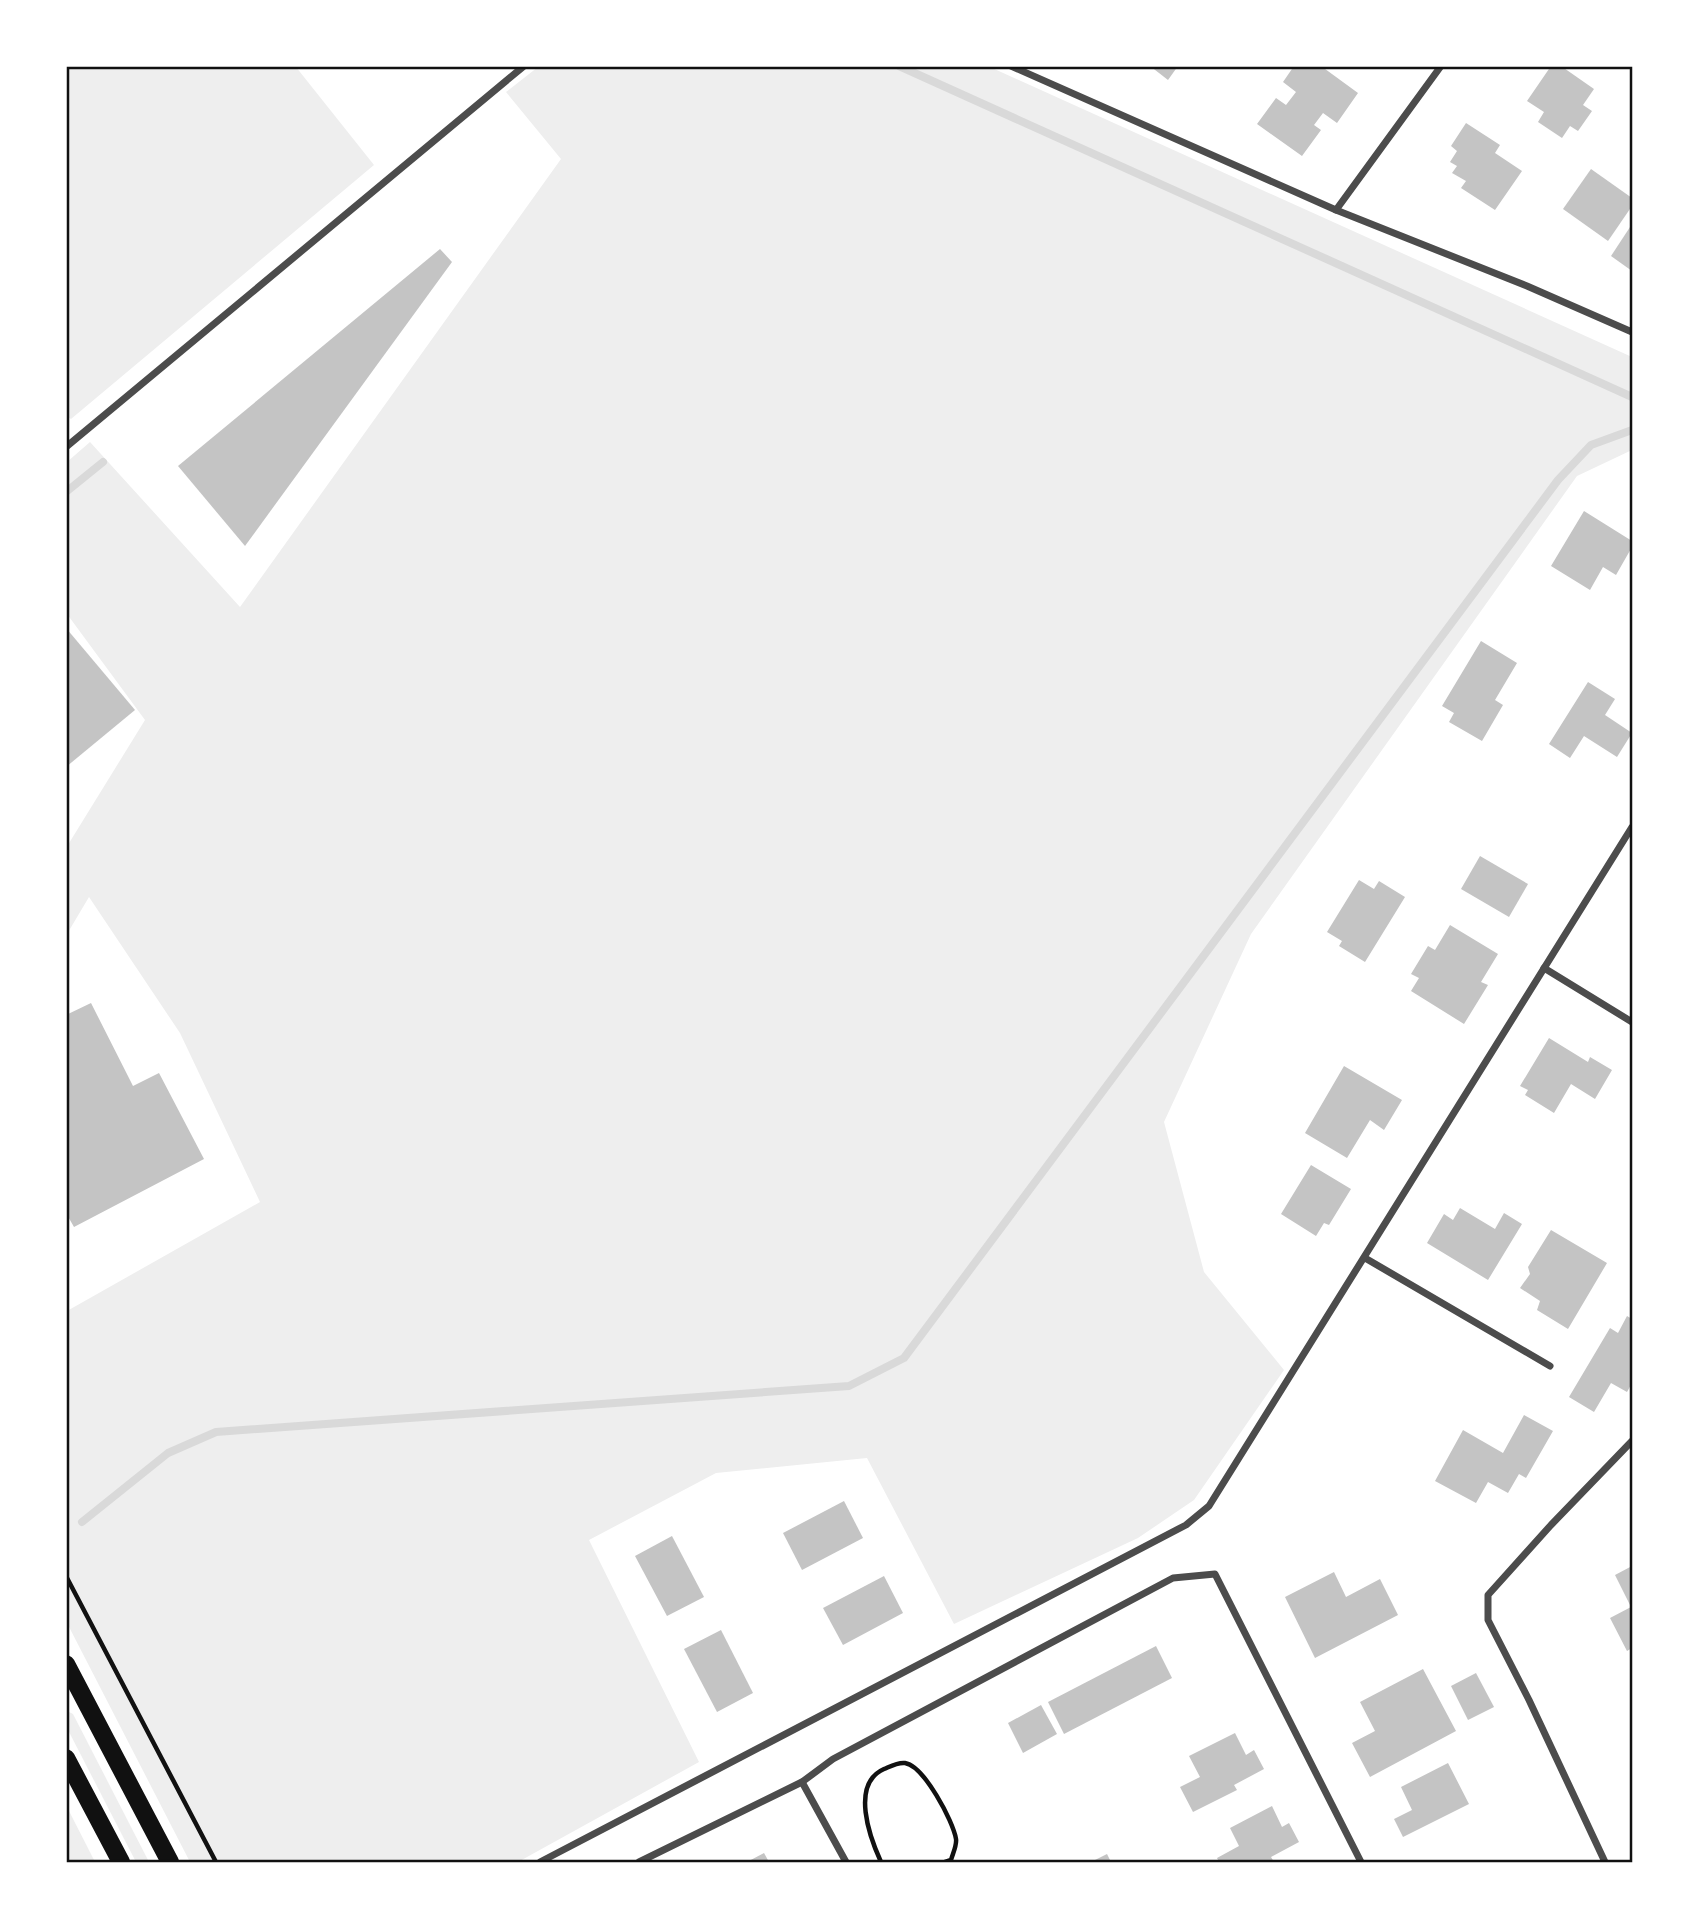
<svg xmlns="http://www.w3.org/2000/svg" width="1699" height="1929" viewBox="0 0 1699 1929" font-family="'Fira Sans',sans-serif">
<rect width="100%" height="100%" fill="#fff"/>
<!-- green -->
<g fill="#eee">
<path d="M66 67H296L374 165 71 419 66 416Z"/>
<path d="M538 67H990L1632 357V450L1577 476 1251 934 1164 1122 1204 1272 1284 1370 1194 1500 1138 1538 954 1624 867 1458 716 1473 589 1540 699 1762 518 1862H190L67 1623V1311L260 1202 180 1033 89 897 67 934 66 848 145 720 67 614V462L90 442 240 607 561 159 506 92Z"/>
<path d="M67 1711 73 1714 149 1862H136L67 1728Z"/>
<path d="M67 1807 95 1862H67Z"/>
</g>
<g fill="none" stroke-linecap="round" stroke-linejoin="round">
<!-- stream -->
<g stroke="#d9d9d9" stroke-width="8">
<path d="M899 66 1632 397"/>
<path d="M66 492 103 462"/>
<path d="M82 1522 168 1453 216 1432 849 1386 904 1358 1558 480 1591 445 1632 430"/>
</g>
</g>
<!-- building -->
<g fill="#c4c4c4">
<path d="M1150 66H1178L1168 80Z"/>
<path d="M1294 66H1321L1358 93 1337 123 1323 113 1314 125 1321 130 1302 156 1257 124 1276 98 1286 105 1296 92 1283 82Z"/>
<path d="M1551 66H1561L1594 89 1583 105 1592 111 1578 131 1570 126 1562 138 1538 122 1544 112 1527 101Z"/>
<path d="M1466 123 1500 145 1495 153 1522 171 1495 210 1461 188 1466 181 1452 173 1457 166 1450 162 1457 151 1451 146Z"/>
<path d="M1591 169 1632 198V206L1608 241 1563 209Z"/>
<path d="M1632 224V271L1611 256Z"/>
<path d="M440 249 452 262 245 546 178 466Z"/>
<path d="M1584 511 1632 541V547L1616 575 1603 567 1590 590 1551 566Z"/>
<path d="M66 628 135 710 66 767Z"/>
<path d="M1481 641 1517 663 1495 700 1503 705 1482 741 1449 722 1454 713 1442 706Z"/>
<path d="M1588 682 1615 699 1605 715 1632 733 1617 757 1584 736 1570 758 1549 744Z"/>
<path d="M1480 856 1528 884 1509 917 1461 889Z"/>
<path d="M1359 880 1374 889 1379 881 1405 897 1365 962 1339 946 1342 941 1327 932Z"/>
<path d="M1450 925 1498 954 1481 982 1488 985 1464 1024 1411 991 1419 978 1411 974 1428 946 1435 950Z"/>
<path d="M91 1003 133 1086 159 1073 204 1159 74 1227 66 1213V1015Z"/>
<path d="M1549 1038 1588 1062 1590 1057 1612 1070 1595 1099 1571 1084 1554 1113 1525 1095 1528 1090 1520 1086Z"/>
<path d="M1344 1066 1402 1100 1384 1130 1370 1120 1347 1158 1305 1133Z"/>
<path d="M1311 1165 1351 1189 1329 1225 1324 1223 1316 1236 1281 1214Z"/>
<path d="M1460 1208 1495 1229 1504 1213 1522 1224 1488 1280 1427 1243 1444 1214 1453 1220Z"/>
<path d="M1551 1230 1607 1263 1568 1329 1537 1310 1540 1301 1520 1288 1530 1274 1528 1267Z"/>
<path d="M1627 1316 1632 1319V1383L1627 1392 1611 1383 1594 1412 1569 1397 1610 1328 1618 1333Z"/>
<path d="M1524 1415 1553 1431 1526 1478 1519 1474 1508 1493 1488 1482 1476 1503 1435 1481 1463 1430 1503 1453Z"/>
<path d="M844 1501 863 1538 802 1570 783 1533Z"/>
<path d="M672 1536 704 1597 667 1616 635 1556Z"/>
<path d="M1632 1566V1648L1627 1651 1610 1618 1631 1607 1615 1575Z"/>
<path d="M1334 1572 1346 1597 1380 1579 1398 1615 1315 1658 1285 1597Z"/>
<path d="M884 1576 903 1613 843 1645 823 1608Z"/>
<path d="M721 1630 753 1693 717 1712 684 1649Z"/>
<path d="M1156 1646 1172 1678 1064 1734 1048 1702Z"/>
<path d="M1423 1669 1456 1731 1370 1777 1352 1743 1375 1731 1360 1702Z"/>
<path d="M1476 1673 1494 1707 1468 1720 1451 1686Z"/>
<path d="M1041 1705 1057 1734 1023 1753 1008 1723Z"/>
<path d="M1235 1733 1246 1755 1254 1750 1264 1769 1234 1785 1237 1790 1193 1812 1180 1787 1200 1777 1189 1756Z"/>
<path d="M1448 1763 1469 1804 1403 1837 1394 1819 1412 1810 1401 1787Z"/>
<path d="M1272 1806 1282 1827 1289 1823 1299 1842 1271 1857 1274 1862H1219L1217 1858 1239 1846 1230 1828Z"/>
<path d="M764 1853 769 1862H747Z"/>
<path d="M1107 1854 1111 1862H1091Z"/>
</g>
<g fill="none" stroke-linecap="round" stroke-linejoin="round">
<!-- path -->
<g stroke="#111" stroke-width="4.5">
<path d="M66 1576 216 1862"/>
<path d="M881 1862C870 1838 850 1784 884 1769 891 1766 898 1762 905 1763 924 1766 953 1821 956 1839 957 1845 953 1853 951 1860L945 1862"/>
</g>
<!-- minor -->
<g stroke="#4c4c4c" stroke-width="7">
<path d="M1011 66 1336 210 1441 66"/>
<path d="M1336 210 1527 286 1632 332"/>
<path d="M66 447 524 66"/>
<path d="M1544 968 1632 1022"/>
<path d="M1365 1258 1550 1366"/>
<path d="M802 1782 846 1862"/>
<path d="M540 1862 1186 1525 1209 1506 1632 827"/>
<path d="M639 1862 802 1782 833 1759 1173 1578 1215 1574 1361 1862"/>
<path d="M1605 1862 1529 1700 1488 1620V1595L1551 1525 1632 1441"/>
</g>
<!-- primary -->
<g stroke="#111" stroke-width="18">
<path d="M66 1664 170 1862"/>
<path d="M66 1758 121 1862"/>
</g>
</g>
<!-- border -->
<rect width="1699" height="1929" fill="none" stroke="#ffffff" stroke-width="136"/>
<rect x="68" y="68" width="1563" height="1793" fill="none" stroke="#111" stroke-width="2.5"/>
</svg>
